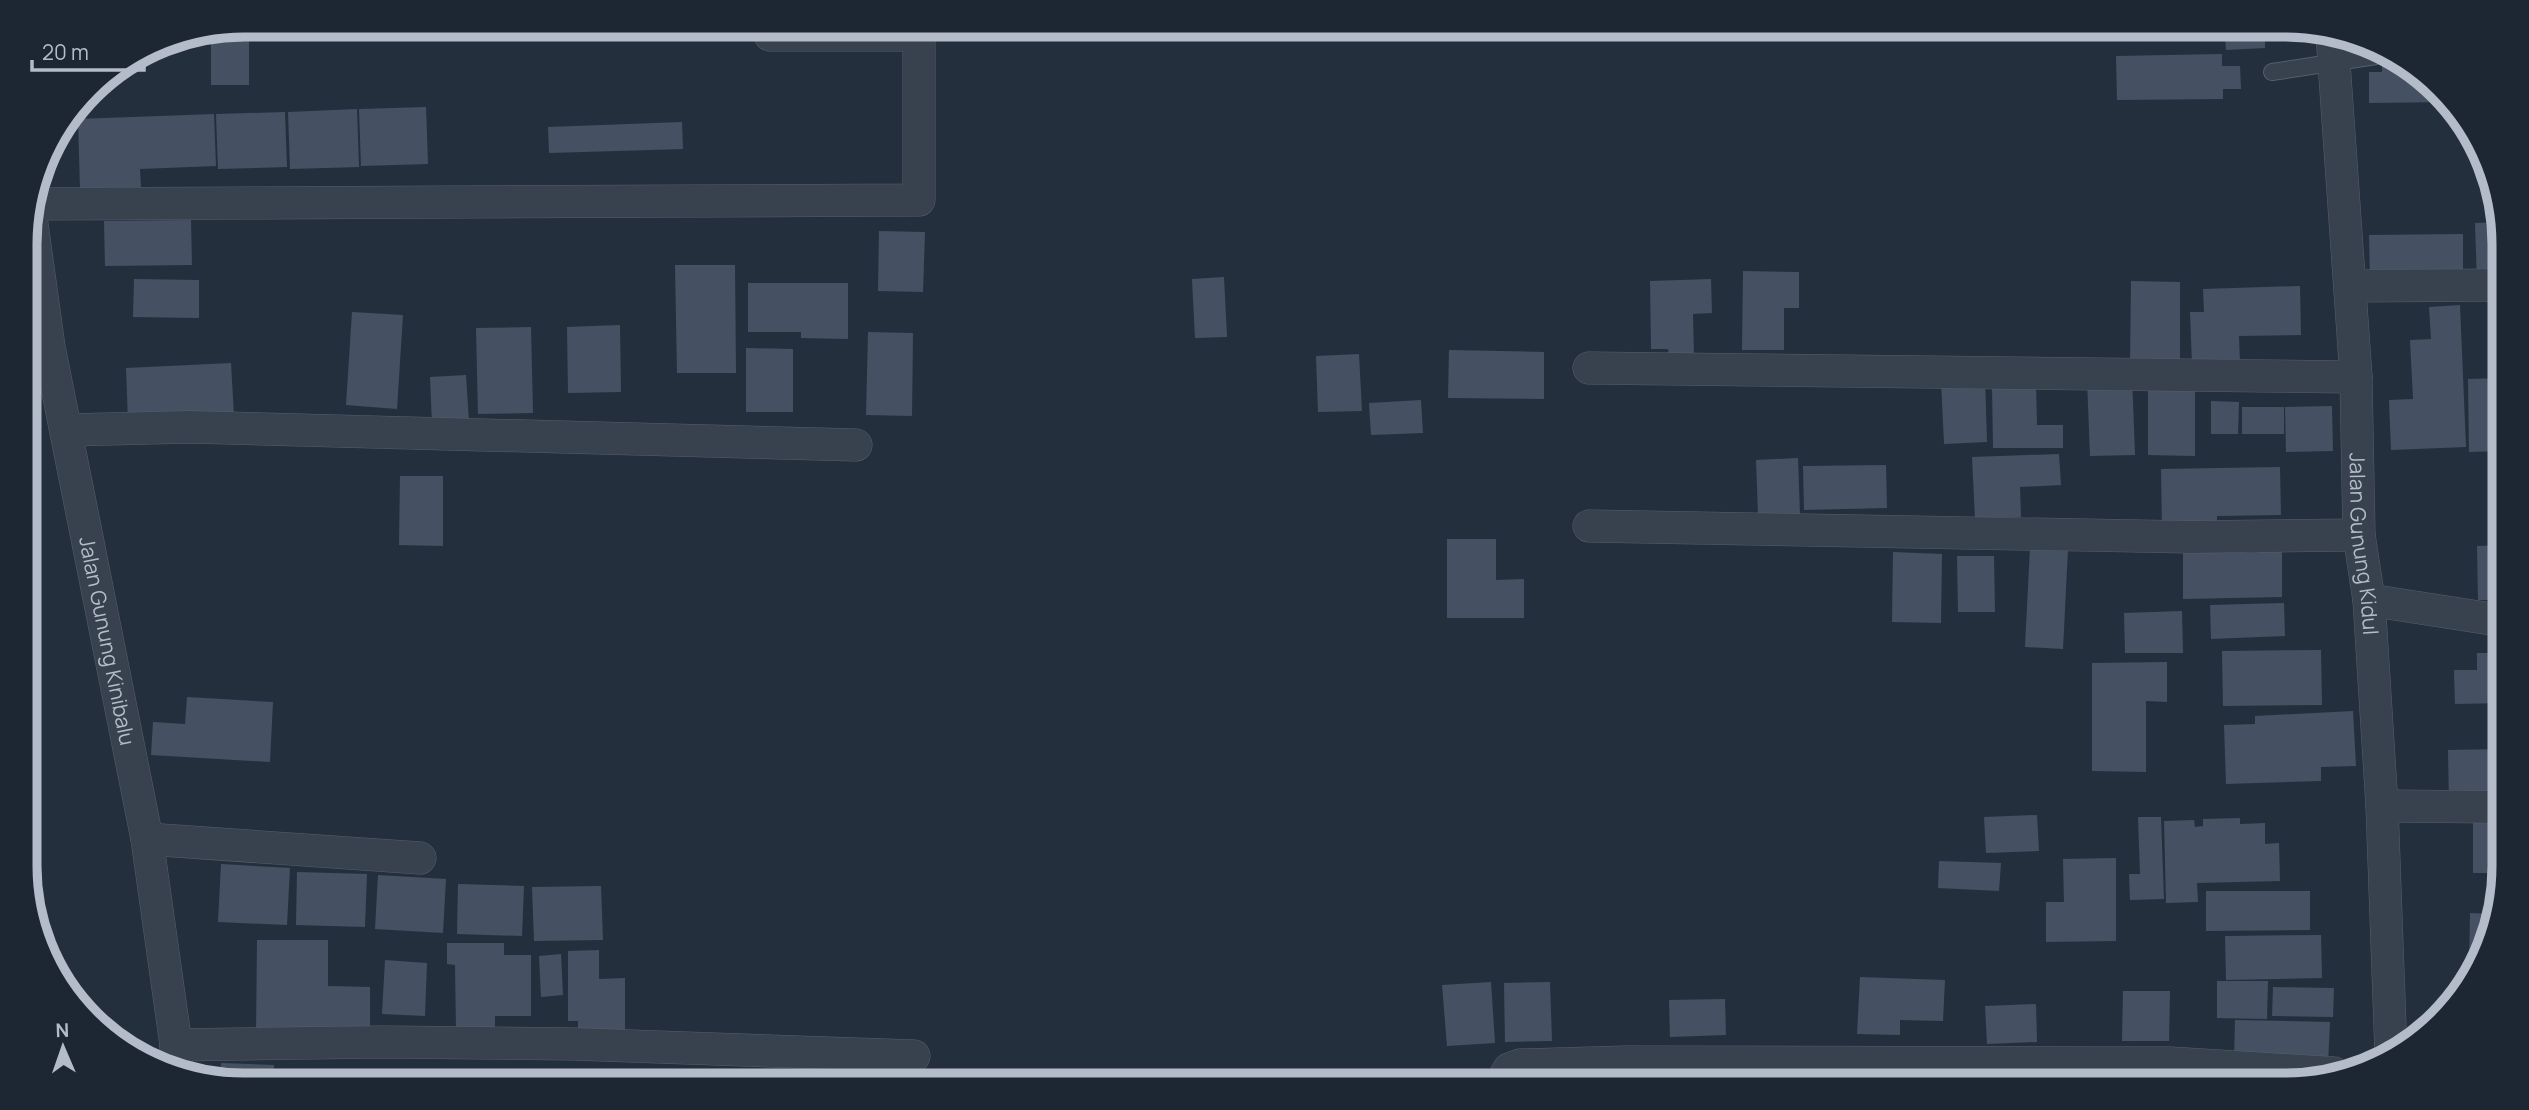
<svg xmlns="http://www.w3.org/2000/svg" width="2529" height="1110" viewBox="0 0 2529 1110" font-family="Manrope,sans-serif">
<rect width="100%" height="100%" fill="#242f3e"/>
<!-- building -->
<g fill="#455162">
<path d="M249 24V85H211V31Z"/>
<path d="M2192 24H2281L2282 34H2265V48L2226 50 2225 36 2192 37Z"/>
<path d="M2382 52 2449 102 2369 103V72H2382Z"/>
<path d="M2222 54V66H2240L2241 89H2223V99L2117 100 2116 56Z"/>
<path d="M426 107 428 164 361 166 359 109Z"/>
<path d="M357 109 359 167 290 169 288 112Z"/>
<path d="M285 112 287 167 218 169 216 114Z"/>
<path d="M214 114 216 166 140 169 141 187 80 189 78 119Z"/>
<path d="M682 122 683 149 549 153 548 127Z"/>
<path d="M191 220 192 265 105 266 104 221Z"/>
<path d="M2503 222V282L2477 283 2475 223Z"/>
<path d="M879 231 925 232 923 292 878 291Z"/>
<path d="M2463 234V278L2370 279 2369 235Z"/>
<path d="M675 265H735L736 373H677Z"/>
<path d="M1743 271 1799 272V308H1784V350H1742Z"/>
<path d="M1224 277 1227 337 1195 338 1192 279Z"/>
<path d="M134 279 199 280V318L133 317Z"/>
<path d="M1711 279 1712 313 1693 314 1694 355 1669 356 1668 349H1651L1650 281Z"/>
<path d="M2131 281 2180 282V366L2130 365Z"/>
<path d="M748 283H848V339L801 338V332H748Z"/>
<path d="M2300 286 2301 335 2239 336 2240 364 2192 365 2190 312H2204L2203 289Z"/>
<path d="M2460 305 2466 447 2391 450 2389 400 2413 399 2410 340 2431 339 2429 307Z"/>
<path d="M352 312 403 315 397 409 346 405Z"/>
<path d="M620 325 621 392 568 393 567 327Z"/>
<path d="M531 327 533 413 478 414 476 328Z"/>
<path d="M868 332 913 333 912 416 866 415Z"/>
<path d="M746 348 793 349V412H746Z"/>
<path d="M1449 350 1544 352V399L1448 398Z"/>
<path d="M1359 354 1362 411 1318 412 1316 356Z"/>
<path d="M231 363 234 416 128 422 126 368Z"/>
<path d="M466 375 469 422 432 424 430 377Z"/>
<path d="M2132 377 2135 455 2090 456 2087 379Z"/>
<path d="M1985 378 1987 442 1944 444 1941 380Z"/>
<path d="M2503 378V451L2469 452 2468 379Z"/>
<path d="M2036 384 2037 425H2063V448H1993L1992 385Z"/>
<path d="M2148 387 2195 388V456L2148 455Z"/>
<path d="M1421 400 1423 433 1371 435 1369 403Z"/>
<path d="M2211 401 2239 402 2238 434H2211Z"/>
<path d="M2332 406 2333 451 2286 452 2285 407Z"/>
<rect x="2242" y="407" width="42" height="27"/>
<path d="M2059 454 2061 485 2020 487 2021 517 1975 519 1972 457Z"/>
<path d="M1798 458 1800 514 1758 515 1756 460Z"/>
<path d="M1886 465 1887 508 1804 510 1803 466Z"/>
<path d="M2280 467 2281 515 2217 516V529L2162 530 2161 469Z"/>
<path d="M400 476H443V546L399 545Z"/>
<path d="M1447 539H1496V580L1524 579V618H1447Z"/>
<path d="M2282 539V597L2183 599V545L2243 544V553H2257V540Z"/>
<path d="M2504 545V600H2478L2477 546Z"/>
<path d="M2030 547 2068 549 2063 649 2025 647Z"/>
<path d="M1893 552 1942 554 1941 623 1892 622Z"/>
<path d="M1957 556H1994L1995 612H1958Z"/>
<path d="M2284 603 2285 636 2211 639 2210 605Z"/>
<path d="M2182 611 2183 653H2125L2124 613Z"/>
<path d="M2321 650 2322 705 2223 706 2222 651Z"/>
<path d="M2477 653H2504V703L2455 704 2454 670H2477Z"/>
<path d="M2167 662V702L2146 701V772L2092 771V663Z"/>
<path d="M187 697 273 702 270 762 151 755 153 722 185 724Z"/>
<path d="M2353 711 2356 766 2321 767V781L2226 784 2224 725 2255 724V716Z"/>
<path d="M2504 749V802L2449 803 2448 750Z"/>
<path d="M2037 815 2039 851 1986 853 1984 817Z"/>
<path d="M2138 817H2161L2164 899 2130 900 2129 874H2140Z"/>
<path d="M2240 818V824L2265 823V844L2279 843 2280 881 2197 883 2198 902 2166 903 2164 821 2194 820 2195 827 2203 826V819Z"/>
<path d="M2473 821H2504L2503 873H2473Z"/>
<path d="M2116 858V941L2046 942V902H2064L2063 859Z"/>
<path d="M1939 861 2001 863 1999 891 1938 888Z"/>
<path d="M221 864 290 868 287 925 218 922Z"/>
<path d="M297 872 367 874 365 927 296 925Z"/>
<path d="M378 875 446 879 443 933 375 929Z"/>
<path d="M458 884 524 886 522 936 457 934Z"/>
<path d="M601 886 603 940 534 941 532 887Z"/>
<path d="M2206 891H2310V930L2206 931Z"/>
<path d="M2470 913 2495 914 2488 950 2475 971H2469Z"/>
<path d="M2321 935 2322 978 2226 980 2225 936Z"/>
<path d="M257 940H328V986L370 987V1036H256Z"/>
<path d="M447 943H504V955H531V1016H495V1030H456L455 965 447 964Z"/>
<path d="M599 950V979L625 978V1035H578V1021H568V951Z"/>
<path d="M561 954 563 995 541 997 539 956Z"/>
<path d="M385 960 427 963 425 1016 382 1014Z"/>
<path d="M1860 977 1945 980 1943 1021 1900 1020V1035L1857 1034Z"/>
<path d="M2217 981H2268L2267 1019 2217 1018Z"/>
<path d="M1491 982 1495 1043 1447 1046 1442 985Z"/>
<path d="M1550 982 1552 1041 1505 1042 1504 983Z"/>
<path d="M2273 987 2334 988 2333 1017 2272 1016Z"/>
<path d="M2123 991H2170L2169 1041H2122Z"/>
<path d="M1725 999 1726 1035 1670 1037 1669 1000Z"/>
<path d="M2036 1004 2037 1042 1987 1044 1985 1006Z"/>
<path d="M2235 1020 2330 1022 2328 1064 2234 1061Z"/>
<path d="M221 1063 274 1065 273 1085H244L220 1081Z"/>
<path d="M527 1071H576L577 1085H527Z"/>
<path d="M844 1074V1085H781L780 1076Z"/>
<path d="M1918 1079 1919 1085H1878V1081Z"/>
</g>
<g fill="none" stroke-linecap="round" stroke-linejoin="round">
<defs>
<path id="service" d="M2272 72 2376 56"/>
<g id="minor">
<path id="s1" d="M2332 34 2356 377 2359 535 2369 600 2382 806 2391 1054"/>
<path d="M770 35H919"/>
<path d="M32 204 919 200V24"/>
<path id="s2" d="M30 210 49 347 147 839 176 1045V1072"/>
<path d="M2350 286 2503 285"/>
<path d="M1589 368 2356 377"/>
<path d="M67 430 190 427 856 445"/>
<path d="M1589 526 2191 537 2359 535"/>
<path d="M2369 600 2504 621"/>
<path d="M2382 806 2504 807"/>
<path d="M147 839 420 858"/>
<path d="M176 1045 382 1042 574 1044 914 1056"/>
<path d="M1500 1085 1509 1069 1520 1065 1626 1062 2170 1063 2334 1073"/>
</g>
</defs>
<!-- service casing -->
<use href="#service" stroke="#565f6c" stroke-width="18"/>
<!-- minor casing -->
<use href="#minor" stroke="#565f6c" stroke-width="33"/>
<!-- service -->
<use href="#service" stroke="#38414e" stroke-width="16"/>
<!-- minor -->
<use href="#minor" stroke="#38414e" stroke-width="32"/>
</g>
<g text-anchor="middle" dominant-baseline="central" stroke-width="7" stroke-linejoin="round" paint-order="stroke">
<!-- street labels -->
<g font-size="21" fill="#b4bcc9" stroke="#1d2633">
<text stroke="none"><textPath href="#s1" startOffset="511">Jalan Gunung Kidul</textPath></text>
<text stroke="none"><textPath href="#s2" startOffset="438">Jalan Gunung Kinibalu</textPath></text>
</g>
</g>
<!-- crop -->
<path d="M0 0H2529V1110H0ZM244 37H2285A207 207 0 0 1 2492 244V866A207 207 0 0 1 2285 1073H244A207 207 0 0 1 37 866V244A207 207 0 0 1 244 37Z" fill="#1d2633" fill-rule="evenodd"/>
<path fill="none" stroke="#b4bcc9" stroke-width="9" d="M244 37H2285A207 207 0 0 1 2492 244V866A207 207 0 0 1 2285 1073H244A207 207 0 0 1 37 866V244A207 207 0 0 1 244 37Z"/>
<!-- north arrow -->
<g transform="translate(63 1047) rotate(358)" stroke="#1d2633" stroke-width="5" paint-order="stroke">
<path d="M0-5L12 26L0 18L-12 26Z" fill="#b4bcc9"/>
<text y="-10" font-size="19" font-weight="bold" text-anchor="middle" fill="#b4bcc9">N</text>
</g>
<!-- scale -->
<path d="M32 60v10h112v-10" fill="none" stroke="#b4bcc9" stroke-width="3.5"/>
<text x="42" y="60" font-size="21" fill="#b4bcc9" stroke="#1d2633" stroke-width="5" paint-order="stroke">20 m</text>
</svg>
